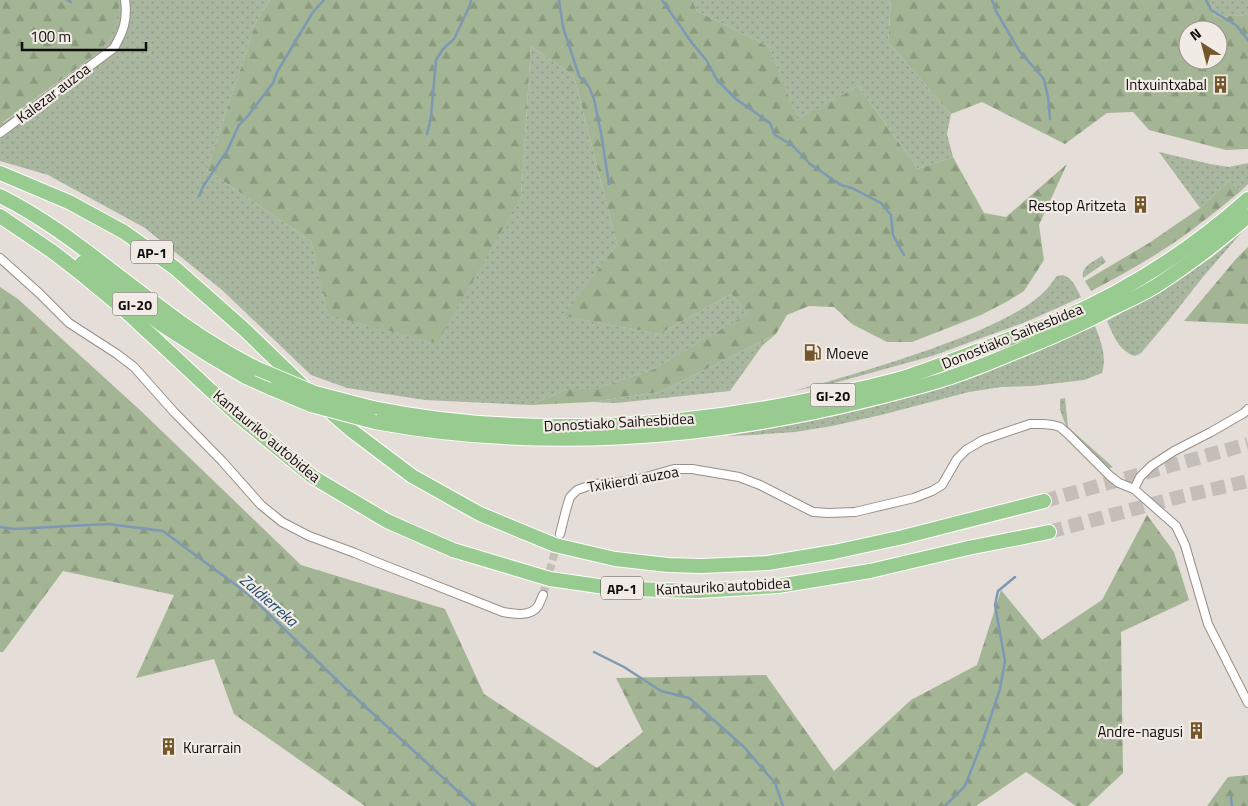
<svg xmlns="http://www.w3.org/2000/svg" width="1248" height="806" viewBox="0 0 1248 806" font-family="'Titillium Web',sans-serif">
<defs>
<pattern id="grass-dots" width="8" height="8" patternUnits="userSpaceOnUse" patternTransform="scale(1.25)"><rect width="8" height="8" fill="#aab7a0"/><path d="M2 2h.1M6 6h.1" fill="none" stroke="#919c88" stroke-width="1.8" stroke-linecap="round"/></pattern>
<pattern id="forest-firs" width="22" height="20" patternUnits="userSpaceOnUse" patternTransform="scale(1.25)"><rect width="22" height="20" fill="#a3b594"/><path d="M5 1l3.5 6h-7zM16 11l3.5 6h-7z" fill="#8b9a7e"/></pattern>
</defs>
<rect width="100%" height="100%" fill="#e5ddd7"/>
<!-- grass -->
<g fill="url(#grass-dots)">
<path d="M119 0H270L256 22 207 170 311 241 330 315 521 197 531 46 574 76 617 244 565 316 659 334 731 294 750 313 654 369 595 389H568L530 405 425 400 347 388 311 375 222 290 145 228 48 175 0 161V123H3L99 52 119 9Z"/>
<path d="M692 0H891L888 42 951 114 947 134 953 157 918 169 858 86 798 121 769 47 697 11Z"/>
<path d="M1211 0H1248V15L1214 17Z"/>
<path d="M1159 152 1210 164 1229 167 1248 163V184L1241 191 1229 181 1200 208Z"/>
<path d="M1247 226 1203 277 1169 320 1141 353 1135 356C1119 351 1113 335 1107 321 1143 302 1179 281 1212 257 1224 248 1236 237 1247 226Z"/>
<path d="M1102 256 1106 262 1083 278C1081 266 1093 262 1102 256Z"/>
<path d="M1063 275C1073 278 1076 288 1081 297L1064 305 1028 321 932 356 838 382 793 391C839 379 885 365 931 349 967 336 1022 316 1048 288 1051 284 1054 279 1057 276Z"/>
<path d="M1095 326C1101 341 1107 357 1102 373L1084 380 1033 386 1001 387 969 392 881 415 832 426 795 432 753 435 727 436C806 424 885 407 960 381 1006 365 1050 345 1095 326Z"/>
<path d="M776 334 762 346 730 391 616 403 591 402 660 392Z"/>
<path d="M1065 398 1068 427 1113 467 1108 469 1066 426 1060 410V399Z"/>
</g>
<!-- forest -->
<g fill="url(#forest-firs)" fill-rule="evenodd">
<path d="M0 0H119V9L112 35 99 52 2 123H0Z"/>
<path d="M270 0H692L697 11 769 47 798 120 858 86 918 169 953 157 984 213 1006 217 1067 164 1039 225 1044 260 1024 291 1008 301 981 315 912 342H887L852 324 834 307 809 306 787 315 776 334 660 392 591 402 530 405 568 389H595L654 369 749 313 731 294 659 334 564 316 617 244 574 76 531 46 521 197 437 343 329 315 311 241 207 170 256 22Z"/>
<path d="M891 0H1211L1214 17 1248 15V149L1226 150 1149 130 1133 112 1107 113 1065 144 982 102 951 114 888 42ZM1188 30H1218V60H1188Z"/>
<path d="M1229 181 1241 191C1225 204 1209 217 1193 229 1161 253 1126 273 1091 291L1085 281 1149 243 1200 208Z"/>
<path d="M1248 247V324L1184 321 1236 259Z"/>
<path d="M0 287 18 299 141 411 301 565 445 609 484 694 597 768 643 732 616 678 766 675 834 771 911 700 977 665 1001 590 1042 640 1102 600 1147 515 1174 552 1189 600 1121 632 1123 773 1088 806H1076L1026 772 976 806H365L234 714 214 659 136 678 174 595 63 571 3 652H0Z"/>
<path d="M1248 775V806H1207L1228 777Z"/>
</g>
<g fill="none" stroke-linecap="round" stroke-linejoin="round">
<!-- stream -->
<g stroke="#7d99b3" stroke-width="2.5">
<path d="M67 0 71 2"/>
<path d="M559 0 563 27 579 76 589 87 594 99 601 133 609 184"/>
<path d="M662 0 692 43 707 61 717 80 736 99 770 123 775 135 792 145 810 164 841 185 852 188 881 203 891 215 893 235 904 255"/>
<path d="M992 0 997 13 1020 52 1044 79 1048 97 1050 119"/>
<path d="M1206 0 1211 10 1236 25 1248 40"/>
<path d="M427 134 431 117 436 60 443 49 454 39 470 5 471 0"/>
<path d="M199 196 204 185 227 151 239 125 247 117 273 83 277 72 313 12 324 0"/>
<path d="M0 527 15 529 108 524 163 531 248 594 345 688 474 806"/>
<path d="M594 652 624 667 661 691 689 698 744 747 775 783 783 806"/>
<path d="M1231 797 1232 806"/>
<path d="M945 806 965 786 983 740 1000 689 1005 661 995 605 998 591 1015 577"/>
</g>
<!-- street-tunnel -->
<path stroke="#c5beb8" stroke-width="8" stroke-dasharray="8 4" stroke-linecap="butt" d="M543 595 557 544"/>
<!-- highway-tunnel -->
<g stroke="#c5beb8" stroke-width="14" stroke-dasharray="14 7" stroke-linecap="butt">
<path d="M1044 501 1248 444"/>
<path d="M1049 532 1171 499 1248 481"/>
</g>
<defs>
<g id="street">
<path d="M0 133 114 48C123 32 128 20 125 0"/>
<path d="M0 258 39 293 69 323 117 354 134 367 174 412 222 461 261 505 282 522 309 536 355 553 374 561 503 612C514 614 531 617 538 606 540 603 541 599 543 595"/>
<path d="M1134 489 1140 477 1151 466 1174 451 1211 432 1244 413 1248 409"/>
<path d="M560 534 566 510 570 497 577 490 594 484 619 482 639 479 674 469H692L739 477 760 485 813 512 829 513 855 512 914 498 932 491 942 485 957 459 966 450 983 440 1030 424H1043L1053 425 1060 427 1068 434 1110 476 1119 483 1134 489 1176 526 1185 545 1208 624 1248 703"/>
</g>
<g id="highway">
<path d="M0 173 69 202 124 232 175 268 245 330 305 388"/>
<path d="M0 196C57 224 105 267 156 304 188 329 222 351 258 369"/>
<path d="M0 216 53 252 84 276 119 305 235 413 313 477 387 521 453 550 550 579 612 588 661 590 698 591 778 586 870 571 968 548 1049 532"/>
<path d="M82 263 161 324 212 357 246 377 273 389"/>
<path d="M326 408 351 430 412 476 480 514 555 545 615 559 668 565 702 566 768 563 834 552 903 537 1044 501"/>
<path d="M373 408C515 437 671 429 813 399 832 395 852 390 872 386 882 383 893 381 903 378 930 369 956 359 982 349 1008 339 1035 330 1061 319 1130 289 1192 249 1248 199"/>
<path d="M375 422C537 452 708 440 867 400 894 393 922 387 948 378 976 369 1003 357 1030 346 1057 335 1084 323 1110 309 1126 302 1141 295 1156 286 1188 265 1219 242 1248 216"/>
</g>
</defs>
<!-- street casing -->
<use href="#street" stroke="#968f89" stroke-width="10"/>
<!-- highway casing -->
<use href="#highway" stroke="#fff" stroke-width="16"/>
<!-- street -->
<use href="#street" stroke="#fff" stroke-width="8"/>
<!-- highway -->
<use href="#highway" stroke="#98cb8f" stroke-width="14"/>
<defs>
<g id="highway-bridge">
<path d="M258 369 315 393 373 408"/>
<path d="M273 389 311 405 375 422"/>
</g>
</defs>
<!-- highway-bridge casing -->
<use href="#highway-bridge" stroke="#fff" stroke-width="16" stroke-linecap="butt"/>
<!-- highway-bridge -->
<use href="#highway-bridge" stroke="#98cb8f" stroke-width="14"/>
</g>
<!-- icons -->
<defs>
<symbol id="building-bare" viewBox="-9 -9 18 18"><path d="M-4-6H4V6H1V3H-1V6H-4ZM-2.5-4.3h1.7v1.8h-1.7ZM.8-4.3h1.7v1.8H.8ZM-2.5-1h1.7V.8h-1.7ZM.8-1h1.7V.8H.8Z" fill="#735629" stroke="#f2eae4" stroke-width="2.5" paint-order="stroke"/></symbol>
<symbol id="fuel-bare" viewBox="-9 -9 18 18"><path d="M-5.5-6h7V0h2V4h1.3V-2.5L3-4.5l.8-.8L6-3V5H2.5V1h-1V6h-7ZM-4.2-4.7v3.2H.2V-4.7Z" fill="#735629" stroke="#f2eae4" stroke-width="2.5" paint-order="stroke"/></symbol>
</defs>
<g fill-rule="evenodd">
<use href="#building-bare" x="1208" y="72" width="25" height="25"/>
<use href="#building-bare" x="1128" y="192" width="25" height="25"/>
<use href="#fuel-bare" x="800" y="340" width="25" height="25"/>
<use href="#building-bare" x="1184" y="718" width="25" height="25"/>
<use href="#building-bare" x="156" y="734" width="25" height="25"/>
</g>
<g text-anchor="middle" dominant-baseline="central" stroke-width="4.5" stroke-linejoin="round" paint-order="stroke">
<!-- shield labels -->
<g fill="#f2eae4" stroke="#534f4c" stroke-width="1">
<rect x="131" y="240.5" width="42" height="23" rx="4"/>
<rect x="112.5" y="292.5" width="45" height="23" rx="4"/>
<rect x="810.5" y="383.5" width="45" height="23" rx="4"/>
<rect x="601" y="576.5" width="42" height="23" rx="4"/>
</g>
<g font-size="14" font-weight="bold" fill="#0f0d0b">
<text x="152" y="252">AP-1</text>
<text x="135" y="304">GI-20</text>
<text x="833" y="395">GI-20</text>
<text x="622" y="588">AP-1</text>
</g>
<!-- poi labels -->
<g font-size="15" fill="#0f0d0b" stroke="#f2eae4" text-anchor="end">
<text x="1207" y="84">Intxuintxabal</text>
<text x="1126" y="205">Restop Aritzeta</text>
<text x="826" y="353" text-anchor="start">Moeve</text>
<text x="1183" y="731">Andre-nagusi</text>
<text x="183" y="747" text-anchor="start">Kurarrain</text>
</g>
<!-- street labels -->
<g font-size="15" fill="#0f0d0b" stroke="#f2eae4">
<text transform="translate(53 93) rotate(-37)">Kalezar auzoa</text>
<text transform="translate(1012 336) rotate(-22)">Donostiako Saihesbidea</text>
<text transform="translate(619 422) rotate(-3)">Donostiako Saihesbidea</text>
<text transform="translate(267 436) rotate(40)">Kantauriko autobidea</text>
<text transform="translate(633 479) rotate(-10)">Txikierdi auzoa</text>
<text transform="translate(723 586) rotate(-3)">Kantauriko autobidea</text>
</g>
<!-- water labels -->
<g font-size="16" font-style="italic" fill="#1f4a70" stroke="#f2eae4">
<text transform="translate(269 600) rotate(41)">Zaldierreka</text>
</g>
</g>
<!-- north arrow -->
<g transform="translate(1203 45) rotate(324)"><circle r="24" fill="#f2eae4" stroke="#97928d"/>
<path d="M0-4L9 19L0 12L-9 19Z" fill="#735629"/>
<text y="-8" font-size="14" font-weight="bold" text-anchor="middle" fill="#0f0d0b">N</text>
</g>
<!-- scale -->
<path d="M22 42v8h124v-8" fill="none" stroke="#0f0d0b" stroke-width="2.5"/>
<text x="30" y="42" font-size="15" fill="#0f0d0b" stroke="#f2eae4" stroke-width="4" paint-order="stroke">100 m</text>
</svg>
